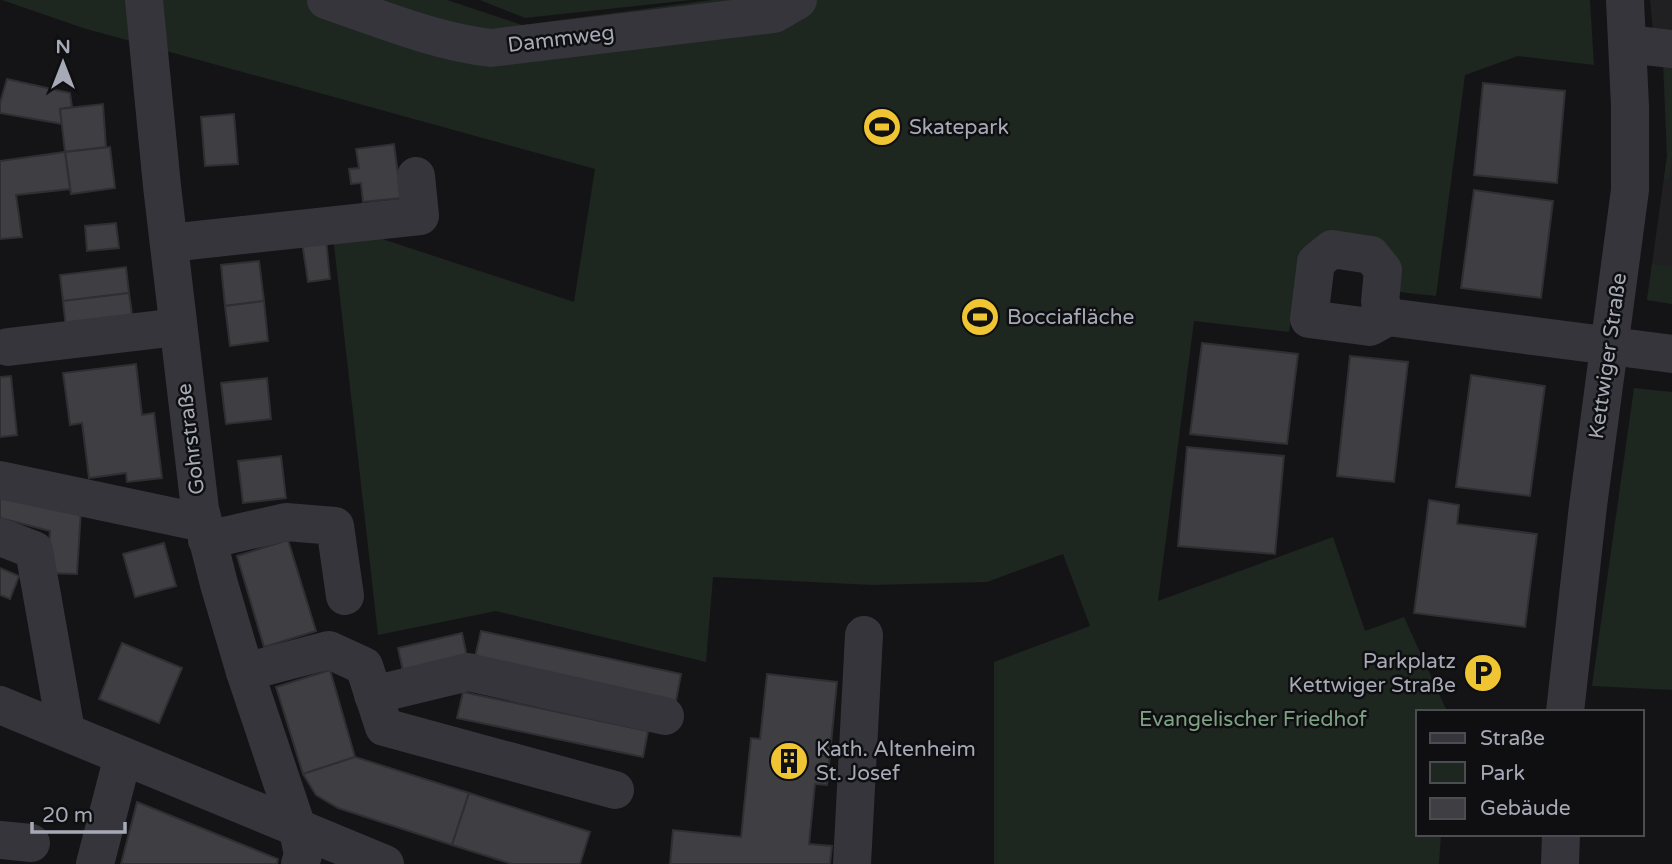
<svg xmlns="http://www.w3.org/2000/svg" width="1672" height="864" viewBox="0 0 1672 864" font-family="'Varela Round',sans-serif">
<rect width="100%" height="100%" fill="#141416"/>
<!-- built -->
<path fill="#202023" d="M1650 0H1672V304L1647 300 1667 156 1662 42 1654 41Z"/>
<!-- green -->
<g fill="#1e2620">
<path d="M2 0H447L522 25 711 0H1590L1594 65 1518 56 1465 75 1436 296 1399 292 1401 271 1300 259 1289 332 1194 321 1158 601 1333 537 1365 631 1404 617 1446 709V712H1418V834H1441L1439 864H994V662L1090 626 1063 554 987 582 873 585 713 577 706 662 496 611 378 635 333 236 358 231 574 302 595 169 83 28Z"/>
<path d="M480 0H691L525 18Z"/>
<path d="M1664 68 1672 69V156L1669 179H1664L1667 156Z"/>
<path d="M1652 264 1672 267V304L1647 300Z"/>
<path d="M1634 388 1672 392V690L1592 686Z"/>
</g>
<!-- building -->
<g fill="#3e3e43" stroke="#2f2e32" stroke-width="2">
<path d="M7 79 70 93 72 107 60 109 62 124 0 113V103Z"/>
<path d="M1483 83 1565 91 1557 183 1474 175Z"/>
<path d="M103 104 106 147 65 152 60 109Z"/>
<path d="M234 114 238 164 205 166 201 117Z"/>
<path d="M394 144 401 198 363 202 361 183 351 184 349 169 359 168 356 149Z"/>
<path d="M110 147 115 188 71 194 65 152Z"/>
<path d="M65 152 70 189 16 195 22 237 0 239V161Z"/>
<path d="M1474 190 1553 201 1541 298 1461 288Z"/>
<path d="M116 223 119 248 87 251 85 226Z"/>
<path d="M326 239 330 279 308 282 302 242Z"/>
<path d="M259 261 264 301 225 306 221 265Z"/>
<path d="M126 267 129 293 63 301 60 275Z"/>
<path d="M129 293 133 321 66 329 63 301Z"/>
<path d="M264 301 268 341 230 346 225 306Z"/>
<path d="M1202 343 1298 354 1287 444 1190 434Z"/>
<path d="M1350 356 1408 362 1394 482 1337 476Z"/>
<path d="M136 364 142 415 154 413 162 478 127 482 126 473 89 478 82 423 70 425 63 373Z"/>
<path d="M1471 375 1545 386 1530 496 1456 487Z"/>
<path d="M11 376 17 435 0 437V377Z"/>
<path d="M267 378 271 419 226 424 221 383Z"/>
<path d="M1187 447 1284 456 1275 554 1178 546Z"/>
<path d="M281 456 286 498 243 503 238 461Z"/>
<path d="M0 488 81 510 77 574 47 573 50 531 0 518Z"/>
<path d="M1429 500 1459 505 1457 524 1537 534 1525 627 1414 613Z"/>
<path d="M288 540 316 631 264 647 237 556Z"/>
<path d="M164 543 176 586 135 597 123 554Z"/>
<path d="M0 568 19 576 10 599 0 595Z"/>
<path d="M481 631 681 674 676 701 475 657Z"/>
<path d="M462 633 468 662 404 676 398 648Z"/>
<path d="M122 643 182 668 159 723 99 699Z"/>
<path d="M330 670 355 757 303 774 276 687Z"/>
<path d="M767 674 837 682 827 785 815 784 809 844 832 846 830 864H670L673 830 741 837 751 738 760 739Z"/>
<path d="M463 692 648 731 643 757 457 718Z"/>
<path d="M355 757 469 793 452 845 338 808 316 795 303 774Z"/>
<path d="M469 793 590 832 580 864H512L452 845Z"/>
<path d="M137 802 278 859 277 864H121Z"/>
</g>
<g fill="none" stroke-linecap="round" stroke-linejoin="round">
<!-- minor -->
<g stroke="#35353b" stroke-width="38">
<path d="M144 0 162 186 200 509 219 584 245 672 298 830 303 855 300 864"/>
<path d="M326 0C381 19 434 41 491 48L774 14 798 0"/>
<path d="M1628 44 1672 49"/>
<path d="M169 243 420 216 416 176"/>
<path d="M1388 317 1380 302 1383 270 1371 255 1332 249 1316 262 1309 319 1370 327 1388 317 1672 354"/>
<path d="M8 347 178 327"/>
<path d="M0 480 203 523"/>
<path d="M0 537 34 550 66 731"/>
<path d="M207 540 286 522 335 526 345 596"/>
<path d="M245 672 329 650 364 666 384 727 615 790"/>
<path d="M373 695 468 672 665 716"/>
<path d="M0 705 385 864"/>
<path d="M1565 712 1588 506 1630 190V106L1625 0"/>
<path d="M0 840 31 843"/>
<path d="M95 864 123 756"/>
<path d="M852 864 864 635"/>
<path d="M1560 864 1561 834"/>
</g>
</g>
<!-- icons -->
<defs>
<symbol id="stadium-disc" viewBox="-11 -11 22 22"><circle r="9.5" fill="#efc533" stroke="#0f0f11"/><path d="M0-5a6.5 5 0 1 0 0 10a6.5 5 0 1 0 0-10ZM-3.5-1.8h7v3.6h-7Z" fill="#111"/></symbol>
<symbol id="parking-disc" viewBox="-11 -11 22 22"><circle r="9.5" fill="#efc533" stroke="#0f0f11"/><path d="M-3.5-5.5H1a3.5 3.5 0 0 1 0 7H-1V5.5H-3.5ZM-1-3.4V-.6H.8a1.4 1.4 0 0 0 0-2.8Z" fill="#111"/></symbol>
<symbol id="building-disc" viewBox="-11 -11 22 22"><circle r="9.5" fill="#efc533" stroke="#0f0f11"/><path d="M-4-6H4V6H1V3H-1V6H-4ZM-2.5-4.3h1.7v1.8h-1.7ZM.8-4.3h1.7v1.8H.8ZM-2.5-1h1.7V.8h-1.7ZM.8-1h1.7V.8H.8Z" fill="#111"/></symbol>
</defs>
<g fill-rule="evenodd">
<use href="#stadium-disc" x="860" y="105" width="44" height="44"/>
<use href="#stadium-disc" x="958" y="295" width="44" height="44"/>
<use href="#parking-disc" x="1461" y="651" width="44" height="44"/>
<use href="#building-disc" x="767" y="739" width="44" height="44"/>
</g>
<g text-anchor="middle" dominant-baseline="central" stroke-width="5" stroke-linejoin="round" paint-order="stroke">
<!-- street labels -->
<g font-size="21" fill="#a6a9b6" stroke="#0f0f11">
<text transform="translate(561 39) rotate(-7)">Dammweg</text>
<text transform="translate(1608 356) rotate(-82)">Kettwiger Straße</text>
<text transform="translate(191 439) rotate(-97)">Gohrstraße</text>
</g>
<!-- poi labels -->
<g font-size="21" fill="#a6a9b6" stroke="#0f0f11" text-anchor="start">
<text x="909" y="127">Skatepark</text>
<text x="1007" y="317">Bocciafläche</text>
<text x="1456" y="661" text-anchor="end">Parkplatz<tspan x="1456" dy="24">Kettwiger Straße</tspan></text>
<text x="816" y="749">Kath. Altenheim<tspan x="816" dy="24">St. Josef</tspan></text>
</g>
<!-- park labels -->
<g font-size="21" fill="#7da183" stroke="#0f0f11">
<text x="1253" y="719">Evangelischer Friedhof</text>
</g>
</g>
<!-- legend -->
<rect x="1416" y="710" width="228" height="126" fill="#0f0f11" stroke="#4b4d53" stroke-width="2"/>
<rect x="1430" y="733" width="35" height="10" fill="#35353b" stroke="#4b4d53" stroke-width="2"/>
<text x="1480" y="745" font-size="21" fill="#a6a9b6">Straße</text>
<rect x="1430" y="762" width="35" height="21" fill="#1e2620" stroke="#4b4d53" stroke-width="2"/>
<text x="1480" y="780" font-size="21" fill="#a6a9b6">Park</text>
<rect x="1430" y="798" width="35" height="21" fill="#3e3e43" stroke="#4b4d53" stroke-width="2"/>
<text x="1480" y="815" font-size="21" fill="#a6a9b6">Gebäude</text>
<!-- north arrow -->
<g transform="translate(63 63)" stroke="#0f0f11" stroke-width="5" paint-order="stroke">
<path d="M0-5L12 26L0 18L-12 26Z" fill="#a6a9b6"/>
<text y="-10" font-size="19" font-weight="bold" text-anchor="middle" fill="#a6a9b6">N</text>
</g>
<!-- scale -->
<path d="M32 822v10h93v-10" fill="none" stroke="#a6a9b6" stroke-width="3.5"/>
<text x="42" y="822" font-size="21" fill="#a6a9b6" stroke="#0f0f11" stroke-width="5" paint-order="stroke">20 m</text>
</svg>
